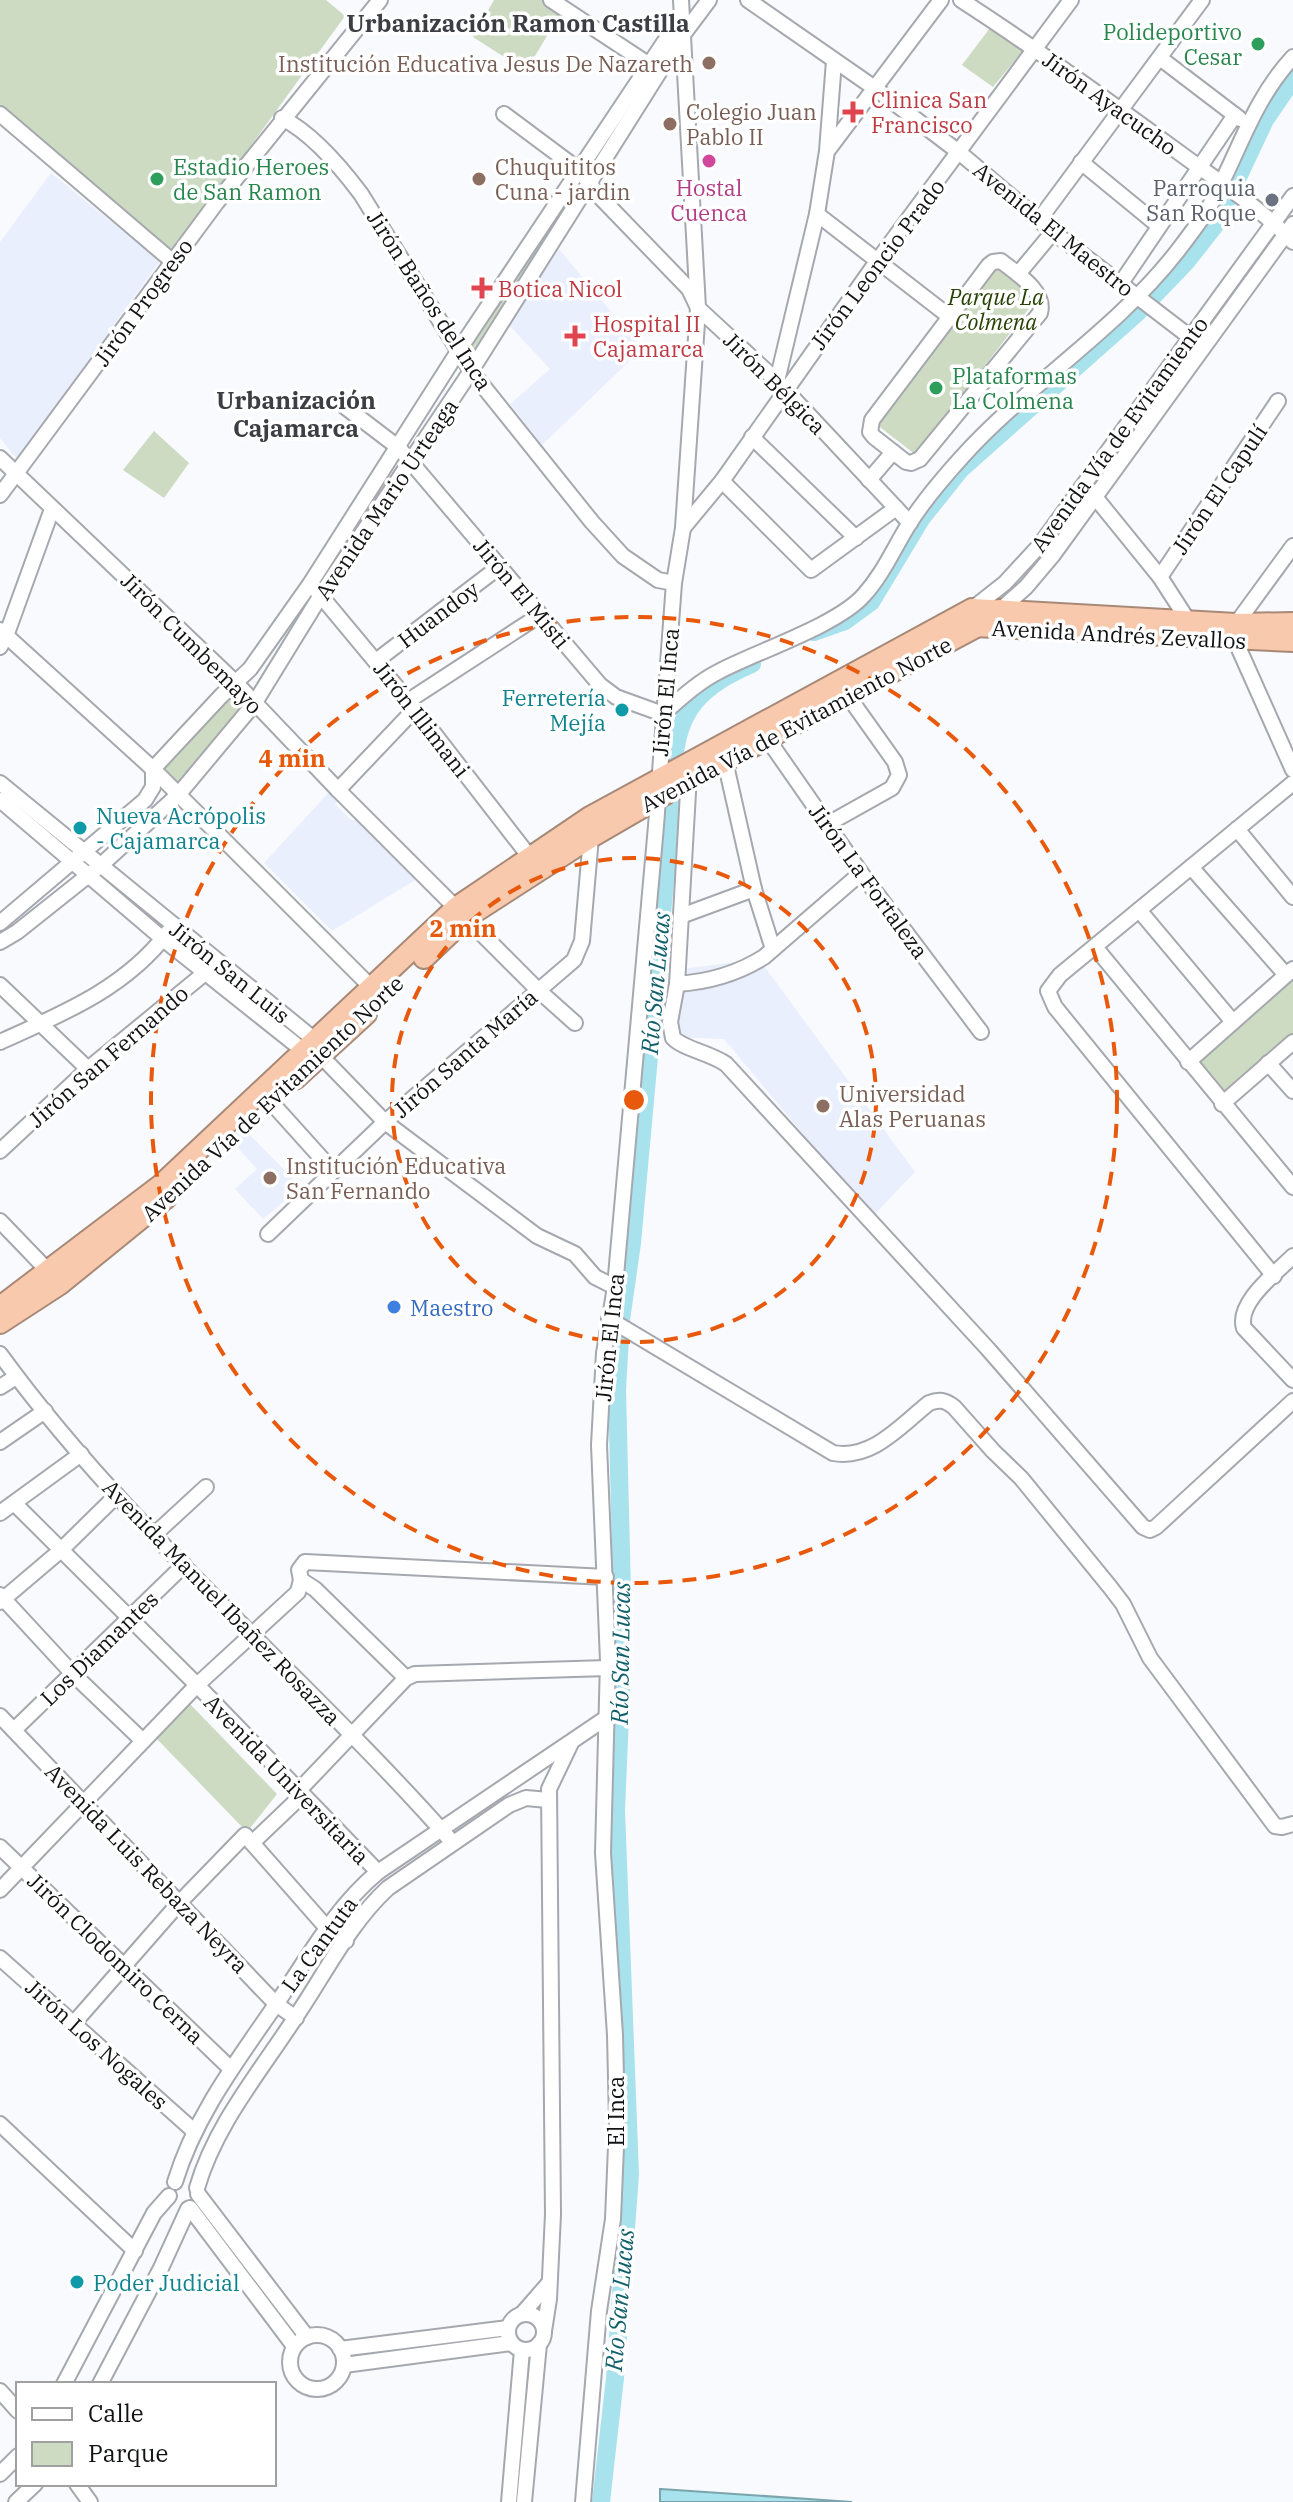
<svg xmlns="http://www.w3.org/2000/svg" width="1293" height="2502" viewBox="0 0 1293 2502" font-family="'IBM Plex Serif',serif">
<rect width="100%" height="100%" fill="#f8fafe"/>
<!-- built -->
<g fill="#eaeffd">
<path d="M51 173 160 261 17 459 0 438V242Z"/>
<path d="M559 249 642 349 542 445 510 404 550 369 507 323Z"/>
<path d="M332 789 338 800 335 804 351 820 361 818 420 877 332 931 264 863Z"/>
<path d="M759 959 915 1172 872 1217 724 1039 672 1037 674 970Z"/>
<path d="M242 1127 301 1187 263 1219 235 1189 257 1169 229 1138Z"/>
</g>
<!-- green -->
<g fill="#ccdbc1">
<path d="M0 0H326L345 16 174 252 0 107Z"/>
<path d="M494 0H549L563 9 526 71 473 37Z"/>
<path d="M993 24 1027 46 993 87 962 65Z"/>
<path d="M581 175 586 183 471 361 466 352Z"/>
<path d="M995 265 1037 298 916 455 876 424Z"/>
<path d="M154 431 189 463 164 498 123 470Z"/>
<path d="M235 688 253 710 179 790 158 764Z"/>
<path d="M1293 979V1033L1224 1094 1199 1063Z"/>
<path d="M188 1702 277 1794 247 1832 155 1737Z"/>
</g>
<!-- water -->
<path fill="#a8e3ed" stroke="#7ba4ac" stroke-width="2" d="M660 2489H661L852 2502H660Z"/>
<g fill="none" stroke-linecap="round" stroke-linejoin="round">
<!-- river -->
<g stroke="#a8e3ed" stroke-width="18">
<path d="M814 632 845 621 871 602 921 519 961 469 1137 313 1187 261 1216 224 1265 120 1293 79"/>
<path d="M674 766C676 710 702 685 752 664"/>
<path d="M601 2502 615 2378 630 2174 616 1810 621 1693 622 1592 617 1390 621 1320 632 1243 672 805"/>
</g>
<defs>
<g id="minor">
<path d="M551 0 648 64"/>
<path d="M748 0 876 89 960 153 1053 232 1203 347"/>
<path d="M961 0C1035 48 1106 99 1177 151 1216 180 1260 207 1293 242"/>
<path d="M1160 58 1240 119"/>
<path d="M0 114 172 261"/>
<path d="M504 114 579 170 601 198 689 289 698 308 777 381 910 523"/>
<path d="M282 118C313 134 340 166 361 194L471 371 592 522 623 556 658 580 674 583"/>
<path d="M828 150 941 0"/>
<path d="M1081 162 1159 226"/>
<path d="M817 214 950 317"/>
<path d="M1039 220 1202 0"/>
<path d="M1001 261C1016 273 1046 291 1040 313L920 459 911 463 906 462 874 437 870 432 872 420 989 265 993 262Z"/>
<path d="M1018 274 1053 232"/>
<path d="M1121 283 1235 115"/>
<path d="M777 381 817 214 827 151 834 61"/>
<path d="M344 406 399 448 600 685 616 697 663 714"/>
<path d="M752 437 856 538"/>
<path d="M0 458 235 682 338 790 538 990 575 1023"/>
<path d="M869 480 893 452"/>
<path d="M722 481 811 570 896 508"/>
<path d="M1091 492 1160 577 1189 622"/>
<path d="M0 495 217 202 380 0"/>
<path d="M683 528 722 481 878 260 1071 0"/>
<path d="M1293 546 1236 624 1235 640 1293 770"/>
<path d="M1160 577 1278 401"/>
<path d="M316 590 415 709 529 856"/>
<path d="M972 609 1005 583 1040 545 1293 196"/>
<path d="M1000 610 1026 587 1053 555 1293 224"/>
<path d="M0 630 153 769 382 998"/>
<path d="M0 647 6 636 52 509"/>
<path d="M376 661 499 567"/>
<path d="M408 701 540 615"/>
<path d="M663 714C681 698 698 682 720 671 758 651 838 625 864 595 883 574 894 548 909 524 924 500 943 478 962 457 1028 384 1115 331 1176 253 1193 231 1211 208 1222 182 1244 137 1258 95 1293 57"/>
<path d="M762 731 861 873 981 1032"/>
<path d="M725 761 754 889 773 949"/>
<path d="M689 775 677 984 670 1022 673 1038C684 1049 710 1053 726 1064L988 1349 1143 1527 1150 1530 1156 1527 1293 1401"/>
<path d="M0 783 316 1041 321 1056 385 1122 537 1236 575 1254 595 1277 615 1287"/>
<path d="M338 790 415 709"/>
<path d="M0 800 163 939 305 1052 309 1053"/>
<path d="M826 825 892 788 899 775 895 762 848 696"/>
<path d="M1237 829 1293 897"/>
<path d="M1191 867 1286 975"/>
<path d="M1139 910 1233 1022"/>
<path d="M681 916 754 889"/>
<path d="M0 923 145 800 153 787V769L222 695 250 669 310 584 459 350 681 17"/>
<path d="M0 942 17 932 100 866 178 795 254 704 321 595 471 371 682 36 709 0"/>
<path d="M1095 947 1293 1187"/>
<path d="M677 984C708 982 737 974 764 957L861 873"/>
<path d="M0 985 88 1069"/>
<path d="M0 1042C62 1014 126 988 168 932"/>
<path d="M1188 1062 1293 969"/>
<path d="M1268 1063 1293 1091"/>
<path d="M270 1101 333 1171"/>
<path d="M1222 1104 1293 1042"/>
<path d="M0 1151 88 1069 211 968"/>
<path d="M0 1221 53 1276"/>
<path d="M268 1234 385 1122 574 960 582 941 591 837"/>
<path d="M1293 1256C1276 1273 1236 1303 1244 1328L1293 1380"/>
<path d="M1274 1276 1055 1007 1048 991 1060 975 1293 783"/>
<path d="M609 1319 833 1453C872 1460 900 1426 929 1403 939 1399 945 1400 954 1407L993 1451 1021 1478 1110 1587 1123 1604 1150 1658 1275 1826 1282 1827 1293 1824"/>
<path d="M0 1354C131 1534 306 1676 453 1843"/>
<path d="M0 1387 16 1377"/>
<path d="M0 1442 45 1411"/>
<path d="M14 1503 197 1685 378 1872"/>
<path d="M0 1513 81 1454"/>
<path d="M155 1534 206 1487"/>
<path d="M301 1580 315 1589 406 1678"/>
<path d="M0 1595 73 1674 143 1741"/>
<path d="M0 1602 60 1551 117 1495"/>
<path d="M0 1716 276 2004 296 2018"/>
<path d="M14 1730 184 1565"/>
<path d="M252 1843 294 1803 303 1786 406 1678 415 1674 608 1668"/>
<path d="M0 1847 231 2069"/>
<path d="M0 1890 197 1685 298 1592 301 1580 299 1570 305 1562 606 1577"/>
<path d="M0 1958 194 2131"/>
<path d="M74 2023 180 1902 245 1835 327 1928 346 1941"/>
<path d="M0 2124 135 2251"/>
<path d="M175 2182C196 2113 241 2056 281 1997 310 1954 337 1906 378 1872L569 1743"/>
<path d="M197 2188C215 2125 260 2072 295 2018 325 1974 349 1924 388 1888L509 1805 526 1798 548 1800"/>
<path d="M198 2194 307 2337"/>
<path d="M190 2208 294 2346"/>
<path d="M522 2314 549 2283"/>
<circle cx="526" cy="2332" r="18"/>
<path d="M544 2331 549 2299 553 2214 549 1789 572 1741 606 1718"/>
<circle cx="317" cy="2362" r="27"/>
<path d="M340 2349 508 2328"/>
<path d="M344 2365 511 2343"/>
<path d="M64 2384 154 2213 169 2196"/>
<path d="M100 2384 161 2268 188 2209"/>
<path d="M0 2391 18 2411"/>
<path d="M0 2474 18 2456"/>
<path d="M77 2484 90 2502"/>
<path d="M16 2502 35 2484"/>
<path d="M509 2502 522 2350"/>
<path d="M524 2502 539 2344"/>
<path d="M583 2502 599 2311 613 2219 617 2122 615 2035 603 1853 608 1661 599 1445 604 1353 615 1287 656 826 674 583 683 528 698 308 681 0"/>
</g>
<g id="highway">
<path d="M973 626 1293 641"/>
<path d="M424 958 467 917 591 837 684 783 978 626 1000 610"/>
<path d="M295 1079 366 1014"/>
<path d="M0 1307 161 1185 457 907 590 817 972 609 1236 624 1293 623"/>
<path d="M0 1323 60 1284 166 1198"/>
</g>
</defs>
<!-- minor casing -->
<use href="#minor" stroke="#a5a8ae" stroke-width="18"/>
<!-- highway casing -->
<use href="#highway" stroke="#a78977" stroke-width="24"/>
<!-- minor -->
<use href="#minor" stroke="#fff" stroke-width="14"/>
<!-- highway -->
<use href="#highway" stroke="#f8c9ad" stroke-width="20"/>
</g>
<!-- distance rings -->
<g fill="none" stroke="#e8590c" stroke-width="4" stroke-dasharray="14 10">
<circle cx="634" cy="1100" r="242"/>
<circle cx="634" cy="1100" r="483"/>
</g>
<!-- markers -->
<g fill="#2e9e5b" stroke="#fff" stroke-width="3">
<circle cx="1258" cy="44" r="8"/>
<circle cx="157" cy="179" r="8"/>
<circle cx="936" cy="388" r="8"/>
</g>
<g fill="#8d6e63" stroke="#fff" stroke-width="3">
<circle cx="709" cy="63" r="8"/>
<circle cx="670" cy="124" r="8"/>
<circle cx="479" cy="179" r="8"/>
<circle cx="823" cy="1106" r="8"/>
<circle cx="270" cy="1178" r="8"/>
</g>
<g fill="#e0444e" stroke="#fff" stroke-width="3">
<path d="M849 100h8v8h8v8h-8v8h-8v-8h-8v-8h8z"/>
<path d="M478 276h8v8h8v8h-8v8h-8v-8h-8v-8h8z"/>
<path d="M571 324h8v8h8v8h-8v8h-8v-8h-8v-8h8z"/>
</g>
<circle fill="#d1479c" stroke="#fff" stroke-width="3" cx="709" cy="161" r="8"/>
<circle fill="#6b7280" stroke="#fff" stroke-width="3" cx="1272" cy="200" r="8"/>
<g fill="#0f9aa8" stroke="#fff" stroke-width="3">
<circle cx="622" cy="710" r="8"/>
<circle cx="80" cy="828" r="8"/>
<circle cx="77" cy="2282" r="8"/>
</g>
<circle fill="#3f7fe0" stroke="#fff" stroke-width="3" cx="394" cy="1307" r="8"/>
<g text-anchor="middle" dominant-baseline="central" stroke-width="7" stroke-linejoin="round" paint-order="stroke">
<!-- leisure labels -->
<g font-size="22" fill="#27864d" stroke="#fff" text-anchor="start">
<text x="1242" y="31" text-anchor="end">Polideportivo<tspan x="1242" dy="25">Cesar</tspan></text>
<text x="173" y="166">Estadio Heroes<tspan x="173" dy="25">de San Ramon</tspan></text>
<text x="952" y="375">Plataformas<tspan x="952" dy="25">La Colmena</tspan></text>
</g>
<!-- education labels -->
<g font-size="22" fill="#785e54" stroke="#fff" text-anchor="start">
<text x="693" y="63" text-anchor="end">Institución Educativa Jesus De Nazareth</text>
<text x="686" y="111">Colegio Juan<tspan x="686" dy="25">Pablo II</tspan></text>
<text x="495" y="166">Chuquititos<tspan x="495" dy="25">Cuna - jardin</tspan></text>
<text x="839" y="1093">Universidad<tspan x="839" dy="25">Alas Peruanas</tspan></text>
<text x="286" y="1165">Institución Educativa<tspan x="286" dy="25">San Fernando</tspan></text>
</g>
<!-- health labels -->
<g font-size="22" fill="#be3a42" stroke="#fff" text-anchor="start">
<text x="871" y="99">Clinica San<tspan x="871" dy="25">Francisco</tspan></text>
<text x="498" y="288">Botica Nicol</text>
<text x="593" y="323">Hospital II<tspan x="593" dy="25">Cajamarca</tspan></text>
</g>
<!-- street labels -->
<g font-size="22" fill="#111214" stroke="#fff">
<text transform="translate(1110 103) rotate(36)">Jirón Ayacucho</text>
<text transform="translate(1054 229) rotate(39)">Avenida El Maestro</text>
<text transform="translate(877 264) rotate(-53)">Jirón Leoncio Prado</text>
<text transform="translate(430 300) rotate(57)">Jirón Baños del Inca</text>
<text transform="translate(143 302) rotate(-54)">Jirón Progreso</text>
<text transform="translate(775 383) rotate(45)">Jirón Bélgica</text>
<text transform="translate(1119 434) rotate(-54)">Avenida Vía de Evitamiento</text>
<text transform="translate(1219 489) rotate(-56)">Jirón El Capulí</text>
<text transform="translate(386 499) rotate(-56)">Avenida Mario Urteaga</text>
<text transform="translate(522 593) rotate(50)">Jirón El Misti</text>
<text transform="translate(438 614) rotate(-37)">Huandoy</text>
<text transform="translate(1119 634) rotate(3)">Avenida Andrés Zevallos</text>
<text transform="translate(192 643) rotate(45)">Jirón Cumbemayo</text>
<text transform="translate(665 692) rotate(-85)">Jirón El Inca</text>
<text transform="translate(422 719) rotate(52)">Jirón Illimani</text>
<text transform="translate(796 724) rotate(-28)">Avenida Vía de Evitamiento Norte</text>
<text transform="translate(869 881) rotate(54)">Jirón La Fortaleza</text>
<text transform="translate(230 972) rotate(39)">Jirón San Luis</text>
<text transform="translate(465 1053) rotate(-41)">Jirón Santa María</text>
<text transform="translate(108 1056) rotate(-41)">Jirón San Fernando</text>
<text transform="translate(272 1098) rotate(-43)">Avenida Vía de Evitamiento Norte</text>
<text transform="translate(609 1337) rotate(-84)">Jirón El Inca</text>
<text transform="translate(222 1602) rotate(46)">Avenida Manuel Ibañez Rosazza</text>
<text transform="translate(99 1648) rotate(-44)">Los Diamantes</text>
<text transform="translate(287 1779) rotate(46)">Avenida Universitaria</text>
<text transform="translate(147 1868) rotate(46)">Avenida Luis Rebaza Neyra</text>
<text transform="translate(319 1944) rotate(-54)">La Cantuta</text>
<text transform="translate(116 1958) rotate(44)">Jirón Clodomiro Cerna</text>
<text transform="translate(97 2044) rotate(42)">Jirón Los Nogales</text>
<text transform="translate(615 2111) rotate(-90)">El Inca</text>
</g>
<!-- hotel labels -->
<g font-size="22" fill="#b23c85" stroke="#fff">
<text x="709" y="187">Hostal<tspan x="709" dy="25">Cuenca</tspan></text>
</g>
<!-- worship labels -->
<g font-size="22" fill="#5b616d" stroke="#fff" text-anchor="end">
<text x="1256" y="187">Parroquia<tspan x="1256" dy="25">San Roque</tspan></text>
</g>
<!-- park labels -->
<g font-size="22" font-style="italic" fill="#274204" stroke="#fff">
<text x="996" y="296">Parque La<tspan x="996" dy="25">Colmena</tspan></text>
</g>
<!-- culture labels -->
<g font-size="22" fill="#0d838f" stroke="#fff" text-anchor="start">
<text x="606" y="697" text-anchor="end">Ferretería<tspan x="606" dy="25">Mejía</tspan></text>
<text x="96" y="815">Nueva Acrópolis<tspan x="96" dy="25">- Cajamarca</tspan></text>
<text x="93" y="2282">Poder Judicial</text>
</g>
<!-- shop labels -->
<g font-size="22" fill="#366cbe" stroke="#fff" text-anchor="start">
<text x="410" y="1307">Maestro</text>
</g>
<!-- neighbourhood labels -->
<g font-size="24" font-weight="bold" fill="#3c3e43" stroke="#fff">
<text x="518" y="23">Urbanización Ramon Castilla</text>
<text x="296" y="400">Urbanización<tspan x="296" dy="28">Cajamarca</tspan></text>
</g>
<!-- water labels -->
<g font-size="24" font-style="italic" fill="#10606c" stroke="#fff">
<text transform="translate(655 983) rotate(-85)">Río San Lucas</text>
<text transform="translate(620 1653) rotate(-89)">Río San Lucas</text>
<text transform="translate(619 2300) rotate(-85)">Río San Lucas</text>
</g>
</g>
<circle cx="634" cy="1100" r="12" fill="#e8590c" stroke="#fff" stroke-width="4"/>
<g font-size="24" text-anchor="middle" font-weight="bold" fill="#e8590c" stroke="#fff" stroke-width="7" stroke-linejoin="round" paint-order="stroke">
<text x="292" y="767">4 min</text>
<text x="463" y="937">2 min</text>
</g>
<!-- legend -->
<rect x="16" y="2382" width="260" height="104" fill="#ffffff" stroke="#a0a0a1" stroke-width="2"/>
<rect x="32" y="2408" width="40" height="12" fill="#ffffff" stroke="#a0a0a1" stroke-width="2"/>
<text x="88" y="2422" font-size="24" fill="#111214">Calle</text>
<rect x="32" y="2442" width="40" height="24" fill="#ccdbc1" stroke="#a0a0a1" stroke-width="2"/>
<text x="88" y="2462" font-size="24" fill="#111214">Parque</text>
</svg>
